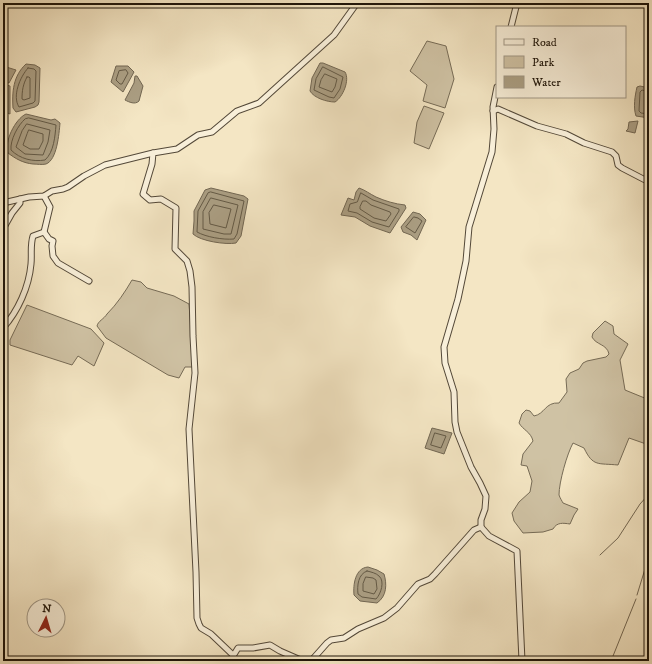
<svg xmlns="http://www.w3.org/2000/svg" width="652" height="664" viewBox="0 0 652 664" font-family="'IM FELL DW Pica',serif">
<rect width="100%" height="100%" fill="#f4e6c4"/>
<filter id="stains"><feTurbulence type="fractalNoise" baseFrequency=".005" numOctaves="4"/><feColorMatrix values="0 0 0 0 .2 0 0 0 0 .09 0 0 0 0 .02 0 0 0 .5 -.17"/></filter>
<radialGradient id="worn" r=".72"><stop offset=".6" stop-color="#630" stop-opacity="0"/><stop offset="1" stop-color="#630" stop-opacity=".3"/></radialGradient>
<!-- green -->
<g fill="#cfc2a4" stroke="#766b56">
<path d="M427 41 446 46 454 79 445 108 423 101 427 85 410 71Z"/>
<path d="M424 106 444 113 429 149 414 143 417 122Z"/>
<path d="M132 280 141 282 147 288 174 296 189 304 194 367H185L179 378 168 375 106 338 97 326C98 321 104 319 107 314 117 304 125 292 132 280Z"/>
<path d="M27 305 91 329 104 343 94 366 78 356 72 365 10 345V340Z"/>
<path d="M605 321 613 326 614 334 628 344 620 360 625 390 647 399 649 395V445L629 438 618 465C598 463 593 467 584 448L573 443C567 454 559 482 559 495 560 498 562 501 563 503L578 509 574 515 570 524C563 523 557 522 553 529L543 532 523 533 514 521 512 513 519 502 530 492 532 481 527 466 521 465 523 454 533 441C531 432 523 430 519 423L522 414 526 410 530 411 534 416C545 414 545 402 559 403L567 392 566 379 570 373 579 369 583 363 587 361 606 357 609 354C607 344 596 345 592 337L593 333Z"/>
</g>
<!-- water -->
<g fill="#ab9f84" stroke="#726753">
<path d="M320 63H323L345 72C350 80 343 97 335 102 327 102 314 98 310 91L312 78Z"/>
<path d="M26 64 35 65 40 68 39 102 38 105 35 107 16 112 13 108C12 92 13 76 26 64Z"/>
<path d="M3 66 16 70 9 83 3 81Z"/>
<path d="M116 66H128L134 72 123 92 111 82Z"/>
<path d="M135 76H137L143 86 139 101C135 105 129 102 125 100L134 83Z"/>
<path d="M3 84 10 86V114L3 111Z"/>
<path d="M640 86 649 88V118L636 116C633 107 635 96 637 87Z"/>
<path d="M26 114 51 120 55 119 60 123C59 134 57 160 46 164 42 165 37 164 33 164 23 163 16 159 8 153 4 142 15 119 26 114Z"/>
<path d="M638 121 635 133 626 131 628 129 629 122Z"/>
<path d="M211 188 244 196 248 199 241 236 236 243C226 245 200 241 193 234L194 221V211L205 190Z"/>
<path d="M359 188C365 190 370 194 376 197 385 201 395 204 405 205L406 208 390 233 370 226 355 217 341 215 348 198 354 200 356 192Z"/>
<path d="M413 212 420 214 426 220 417 240 411 235 403 232 401 227Z"/>
<path d="M432 428 452 433 444 454 425 448Z"/>
<path d="M368 567 377 570 384 574C387 584 387 596 377 603L360 601 354 595C353 585 355 568 368 567Z"/>
</g>
<g fill="none" stroke-linecap="round" stroke-linejoin="round">
<!-- shore -->
<g stroke="#645a46" stroke-width="1">
<path d="M323 67 343 77 340 89 334 98 329 97 314 90 316 79Z"/>
<path d="M28 68 34 69 36 71 35 101 33 103 19 107C12 96 20 77 28 68Z"/>
<path d="M126 70 128 73 122 84H120L116 80 119 71Z"/>
<path d="M325 74 337 79 335 87 332 92 319 87 321 80Z"/>
<path d="M27 77H29L30 78V98L24 100 22 99C22 91 23 84 27 77Z"/>
<path d="M649 92 642 90 640 92 639 111 641 113 649 114"/>
<path d="M29 118 56 125C55 136 54 152 45 160 33 162 20 159 11 150 10 140 18 125 25 119Z"/>
<path d="M27 124 50 130 48 142 43 155 25 154 16 147 22 131Z"/>
<path d="M29 130 43 134V141L39 149H30L23 145 27 134Z"/>
<path d="M211 192 244 201 237 234 234 239C223 240 206 237 197 232L198 211 208 193Z"/>
<path d="M361 193 373 200 399 209V211L389 227 372 222 357 213 348 211 350 204 357 202Z"/>
<path d="M211 198 238 205 231 234H224L203 229V212Z"/>
<path d="M363 201H366L371 205 390 212 391 214 386 221 374 218 360 209V207Z"/>
<path d="M214 205 231 209 226 228 210 224 209 213Z"/>
<path d="M414 217 418 218 422 221 415 233 406 227Z"/>
<path d="M435 433 446 436 441 448 431 445Z"/>
<path d="M367 571C371 572 376 573 379 576 385 581 381 594 376 599L362 597 358 594C357 586 358 574 367 571Z"/>
<path d="M366 577 373 578 376 580 377 589 374 594 363 591V584Z"/>
</g>
<!-- stream -->
<g stroke="#726753" stroke-width="1">
<path d="M600 555 618 538 640 504 649 494"/>
<path d="M637 595 649 556"/>
<path d="M611 661 636 599"/>
</g>
<defs>
<g id="minor">
<path d="M511 27 517 3"/>
<path d="M497 87 493 107 494 129 492 152 469 227 466 261 458 299 444 347 445 363 454 392 455 422 457 432 471 467 480 483 486 496 485 509 481 520V527L489 536 517 551 522 661"/>
<path d="M493 111 498 109 537 126 566 134 584 143 612 152 616 156 618 165 622 168 649 182"/>
<path d="M3 203 29 197 44 196 52 191 63 189 68 187 84 176 105 165 153 153"/>
<path d="M3 229 12 213 20 203V199"/>
<path d="M44 232 49 239 53 241 52 246 53 256 58 263 89 281"/>
<path d="M3 328C18 311 29 287 31 264 32 254 30 246 33 236L44 232 50 207 44 196"/>
<path d="M233 655 211 634 201 628 199 624 197 618 196 572 189 429 195 373 193 336 192 287 190 271 187 261 175 249 176 208 161 199 150 200 143 194 152 164 153 153 177 149 198 135 212 132 237 111 259 103 334 35 357 3"/>
<path d="M230 661 238 648H253L270 645 280 651 303 661"/>
<path d="M311 661 327 643 331 640 344 638 358 629 384 618 397 608 418 584 430 579 435 574 474 530 481 527"/>
</g>
</defs>
<!-- minor casing -->
<use href="#minor" stroke="#534838" stroke-width="7"/>
<!-- minor -->
<use href="#minor" stroke="#f8efd9" stroke-width="5"/>
</g>
<!-- margin -->
<rect width="652" height="664" fill="none" stroke="#f4e6c4" stroke-width="16"/>
<rect x="4" y="4" width="644" height="656" fill="none" stroke="#1d1409" stroke-width="2"/>
<rect x="8" y="8" width="636" height="648" fill="none" stroke="#1d1409"/>
<!-- legend -->
<rect x="496" y="26" width="130" height="72" fill="#f8efd9" stroke="#a09786"/>
<rect x="504" y="39" width="20" height="6" fill="#f8efd9" stroke="#a09786"/>
<text x="532" y="46" font-size="12" fill="#1d1409">Road</text>
<rect x="504" y="56" width="20" height="12" fill="#cfc2a4" stroke="#a09786"/>
<text x="532" y="66" font-size="12" fill="#1d1409">Park</text>
<rect x="504" y="76" width="20" height="12" fill="#ab9f84" stroke="#a09786"/>
<text x="532" y="86" font-size="12" fill="#1d1409">Water</text>
<!-- north arrow -->
<g transform="translate(46 618) rotate(5)"><circle r="19" fill="#f8efd9" stroke="#a09786"/>
<path d="M0-3L7 15L0 10L-7 15Z" fill="#8f2418"/>
<text y="-6" font-size="11" font-weight="bold" text-anchor="middle" fill="#1d1409">N</text>
</g>
<rect width="100%" height="100%" filter="url(#stains)"/>
<rect width="100%" height="100%" fill="url(#worn)"/>
</svg>
